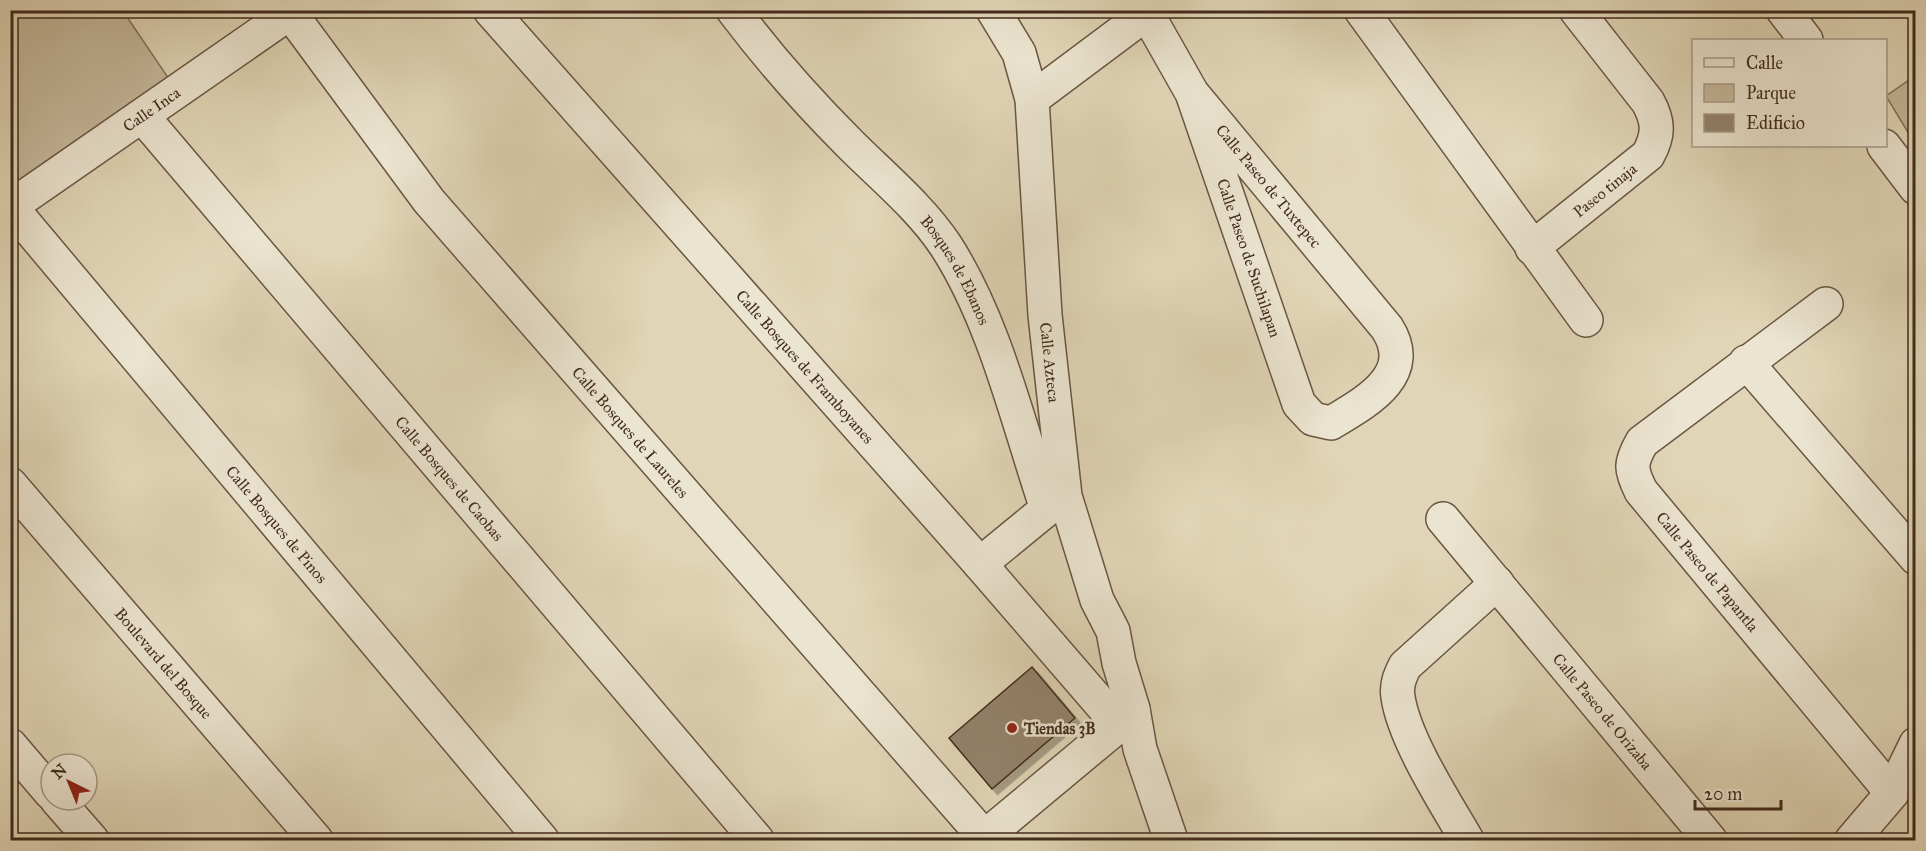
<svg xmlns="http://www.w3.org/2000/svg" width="1926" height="851" viewBox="0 0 1926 851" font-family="'IM FELL Great Primer',serif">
<defs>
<filter id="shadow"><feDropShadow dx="5.5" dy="5.5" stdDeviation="0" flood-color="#0004"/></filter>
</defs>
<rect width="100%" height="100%" fill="#e0d5b6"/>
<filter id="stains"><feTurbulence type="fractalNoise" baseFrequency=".00333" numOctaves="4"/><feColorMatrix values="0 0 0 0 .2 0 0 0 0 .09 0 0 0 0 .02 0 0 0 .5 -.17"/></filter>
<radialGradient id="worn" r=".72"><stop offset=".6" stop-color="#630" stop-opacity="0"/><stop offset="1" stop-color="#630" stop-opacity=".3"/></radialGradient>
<!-- green -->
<g fill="#c5b89c" stroke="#83725c" stroke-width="1.5">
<path d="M11 11H123L171 82 11 191Z"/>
<path d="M1915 76V144L1886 96Z"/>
</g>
<!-- building -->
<path fill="#94836d" stroke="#412b1d" stroke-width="1.5" filter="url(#shadow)" d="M1032 667 1075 718 992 789 949 738Z"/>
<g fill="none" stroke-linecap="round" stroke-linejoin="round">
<defs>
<g id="minor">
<path id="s1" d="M288 10 429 201 987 840"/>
<path id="s2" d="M490 10 980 564 1119 725"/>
<path id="s3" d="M733 10C769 58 807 101 850 144 882 176 921 208 946 246 995 322 1018 423 1047 509L980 564"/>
<path id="s4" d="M993 10 1019 53 1032 99 1045 315 1065 496 1097 600 1113 631 1119 663 1133 709 1140 749 1171 840"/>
<path id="s5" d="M1145 10 1192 93 1387 328C1417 375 1366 402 1331 423L1313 419 1299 404 1192 93"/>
<path d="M1361 10 1586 320"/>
<path d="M1783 10 1806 40"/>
<path d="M1032 99 1151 10"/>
<path id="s6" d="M143 117 757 840"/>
<path d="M1884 146 1916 188"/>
<path id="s7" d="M10 207 294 10"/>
<path id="s8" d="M11 207 542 840"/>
<path id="s9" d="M1532 248 1648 155C1659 135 1659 122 1648 102L1576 10"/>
<path id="s10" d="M1826 304 1642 442C1630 463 1630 469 1641 491L1892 793"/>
<path d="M1746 362 1916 558"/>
<path id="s11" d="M10 484 316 840"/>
<path id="s12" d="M1443 519 1710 840"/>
<path d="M10 745 51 793"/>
<path d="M57 800 92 840"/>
<path d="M981 840 1119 725 1133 709"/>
<path d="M1467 840C1445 802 1404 739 1398 697 1396 685 1400 676 1405 666L1497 583"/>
<path d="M1852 840 1892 793 1916 744"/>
</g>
</defs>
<!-- minor casing -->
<use href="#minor" stroke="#695643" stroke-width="36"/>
<!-- minor -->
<use href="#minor" stroke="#ebe4d0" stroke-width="33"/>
</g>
<!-- markers -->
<circle fill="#8f2418" stroke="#ebe4d0" stroke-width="2" cx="1012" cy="728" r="6"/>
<g text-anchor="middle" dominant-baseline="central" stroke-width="5" stroke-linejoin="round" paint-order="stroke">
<!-- street labels -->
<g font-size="16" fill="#412b1d" stroke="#ebe4d0">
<text stroke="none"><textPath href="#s7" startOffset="172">Calle Inca</textPath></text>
<text stroke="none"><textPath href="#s5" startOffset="216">Calle Paseo de Tuxtepec</textPath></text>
<text stroke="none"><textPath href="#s9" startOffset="93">Paseo tinaja</textPath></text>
<text transform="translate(1249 258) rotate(71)">Calle Paseo de Suchilapan</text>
<text stroke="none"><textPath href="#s3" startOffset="344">Bosques de Ebanos</textPath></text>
<text stroke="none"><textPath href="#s4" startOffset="362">Calle Azteca</textPath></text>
<text stroke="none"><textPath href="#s2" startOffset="476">Calle Bosques de Framboyanes</textPath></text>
<text stroke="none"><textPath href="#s1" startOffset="544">Calle Bosques de Laureles</textPath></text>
<text stroke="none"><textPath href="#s6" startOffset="474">Calle Bosques de Caobas</textPath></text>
<text stroke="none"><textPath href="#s8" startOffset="414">Calle Bosques de Pinos</textPath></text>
<text stroke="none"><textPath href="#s10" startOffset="387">Calle Paseo de Papantla</textPath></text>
<text stroke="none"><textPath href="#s11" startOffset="236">Boulevard del Bosque</textPath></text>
<text stroke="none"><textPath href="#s12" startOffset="250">Calle Paseo de Orizaba</textPath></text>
</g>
<!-- poi labels -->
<g font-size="16" font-weight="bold" fill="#412b1d" stroke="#ebe4d0" text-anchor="start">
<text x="1024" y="728">Tiendas 3B</text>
</g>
</g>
<!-- margin -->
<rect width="1926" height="851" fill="none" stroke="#e0d5b6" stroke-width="36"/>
<rect x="12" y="12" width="1902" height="827" fill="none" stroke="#412b1d" stroke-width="3"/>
<rect x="18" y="18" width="1890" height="815" fill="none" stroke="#412b1d" stroke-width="1.5"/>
<!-- legend -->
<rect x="1692" y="39" width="195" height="108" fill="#ebe4d0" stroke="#a79a88" stroke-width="1.5"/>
<rect x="1704" y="58" width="30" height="9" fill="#ebe4d0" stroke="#a79a88" stroke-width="1.5"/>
<text x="1746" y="69" font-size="18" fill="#412b1d">Calle</text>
<rect x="1704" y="84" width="30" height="18" fill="#c5b89c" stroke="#a79a88" stroke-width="1.5"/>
<text x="1746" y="99" font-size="18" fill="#412b1d">Parque</text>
<rect x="1704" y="114" width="30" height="18" fill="#94836d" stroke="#a79a88" stroke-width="1.5"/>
<text x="1746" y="129" font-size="18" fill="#412b1d">Edificio</text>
<!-- north arrow -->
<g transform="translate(69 782) rotate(317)"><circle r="28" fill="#ebe4d0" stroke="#a79a88" stroke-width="1.5"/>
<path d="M0-4.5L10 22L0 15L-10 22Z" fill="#8f2418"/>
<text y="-9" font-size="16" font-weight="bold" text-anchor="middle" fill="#412b1d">N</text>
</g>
<!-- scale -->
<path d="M1695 800v9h86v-9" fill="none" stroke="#412b1d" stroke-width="3"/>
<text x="1704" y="800" font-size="18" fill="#412b1d" stroke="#ebe4d0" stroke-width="4.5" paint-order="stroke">20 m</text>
<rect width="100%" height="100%" filter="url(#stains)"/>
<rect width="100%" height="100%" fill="url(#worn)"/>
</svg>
